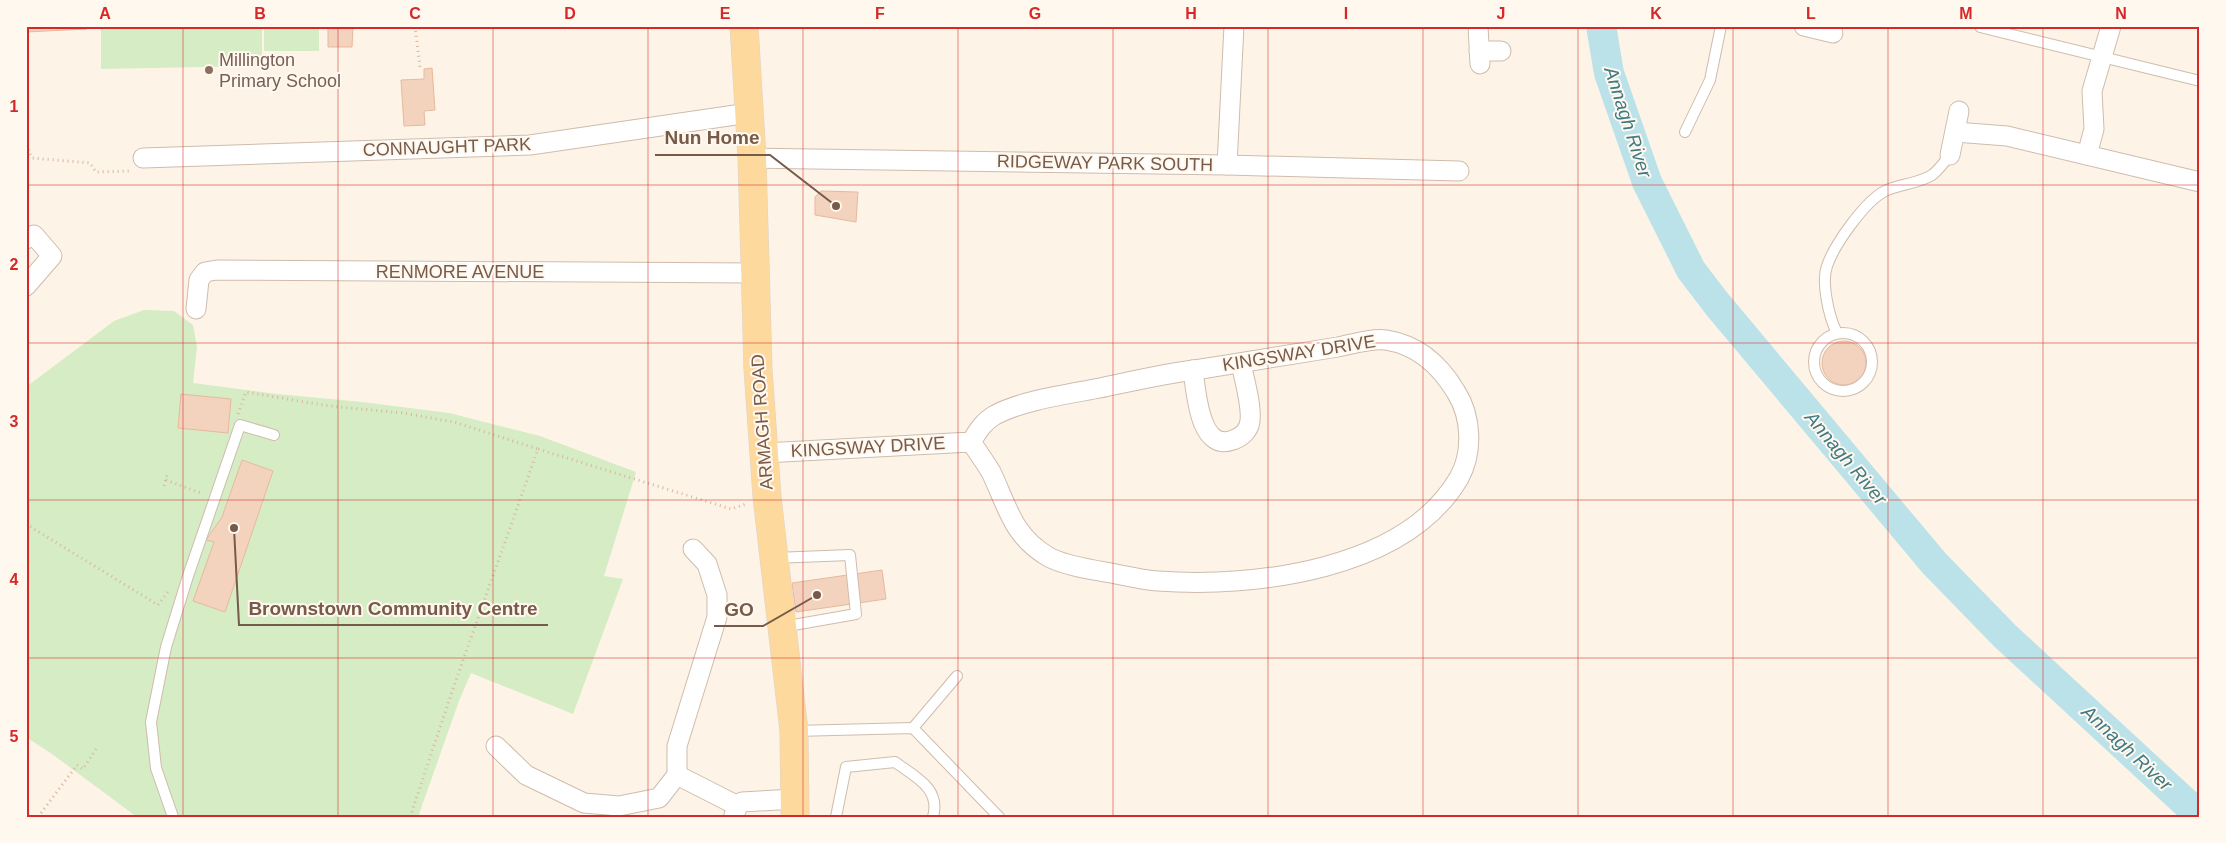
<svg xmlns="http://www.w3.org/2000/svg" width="2226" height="843" viewBox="0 0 2226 843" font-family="Helvetica,sans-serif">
<rect width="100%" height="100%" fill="#fdf4e7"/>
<!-- green -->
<g fill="#d5ecc4">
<path d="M101 26H262V66L101 69Z"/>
<rect x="264" y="26" width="55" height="25"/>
<path d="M144 310 174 311 193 325 197 347 193 383 277 394 362 402 449 413 540 436 636 472 604 576 623 579 573 714 471 673 459 701 418 817H137L52 754 26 737V387L114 321Z"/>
</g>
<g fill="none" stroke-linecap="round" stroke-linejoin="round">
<!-- river -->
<path stroke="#bae2e8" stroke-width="30" d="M1601 26 1609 73 1647 182 1691 270 1717 304 1934 563 2005 636 2200 816"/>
</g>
<!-- building -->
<g fill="#f3d3be" stroke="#e7b99d">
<path d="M26 26H87V29L26 32Z"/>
<path d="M328 26H353L352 47H328Z"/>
<path d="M432 68 435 110 424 111 425 125 404 126 401 80 424 79V69Z"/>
<path d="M821 191 858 192 856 222 815 215V197Z"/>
<circle cx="1844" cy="363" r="22"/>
<path d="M181 394 231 399 228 433 178 428Z"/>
<path d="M242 460 273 471 225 612 193 601 214 542 206 540 222 517Z"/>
<path d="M882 570 886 599 796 612 792 583Z"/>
</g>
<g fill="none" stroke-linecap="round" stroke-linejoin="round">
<defs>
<g id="service">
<path d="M1980 27 2200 81"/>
<path d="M1685 132 1710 80 1721 26"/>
<circle cx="1843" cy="362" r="29"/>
<path d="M1837 333C1829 317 1821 283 1827 266 1834 245 1865 201 1885 191 1899 184 1918 184 1932 175 1939 170 1944 162 1950 155"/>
<path d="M774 558 850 555 856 614 782 627"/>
<path d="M913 728 957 676"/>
<path d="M795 731 913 728 999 817"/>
<path d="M173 817 156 768 151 722 166 647 188 576 240 425 274 435"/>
<path d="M836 817 846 767 895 762C915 777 941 788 933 817"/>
</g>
<g id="minor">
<path d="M1478 26 1480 64"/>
<path d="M1804 26 1833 33"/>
<path d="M1479 51H1501"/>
<path d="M1955 132 2007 136 2200 182"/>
<path d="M1950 155 1959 111"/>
<path d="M2087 155 2094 129 2092 91 2111 26"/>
<path d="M143 158 530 145 749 113"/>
<path d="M752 158 1227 165 1459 171"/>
<path d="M1227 165 1234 26"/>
<path d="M26 239 34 235 52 256 26 286"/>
<path d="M196 309 199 280 205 272 217 270 755 273"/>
<path d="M1193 370C1196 390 1199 453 1233 440 1242 437 1249 430 1250 421 1252 405 1244 379 1241 363"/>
<path d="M764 453 971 442C978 431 983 422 995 415 1023 400 1069 394 1100 388 1133 381 1167 373 1201 369 1247 362 1293 354 1338 347 1353 344 1372 338 1386 340 1418 345 1440 365 1456 392 1472 417 1473 453 1459 478 1405 570 1255 588 1158 581 1143 580 1126 576 1111 573 1094 570 1061 565 1047 556 1012 535 1007 505 991 472 985 462 978 452 971 442"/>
<path d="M693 549 707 564 717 595V617L677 746V775L738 806"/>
<path d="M496 746 526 775 584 803 619 806 659 798 677 775"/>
<path d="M734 815 738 806 742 802 795 799"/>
</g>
<path id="primary" d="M744 26 752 158 758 369 767 497 794 731 795 817"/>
</defs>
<!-- service casing -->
<use href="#service" stroke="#cfbcac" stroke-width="12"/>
<!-- minor casing -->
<use href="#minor" stroke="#cfbcac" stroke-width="21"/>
<!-- primary casing -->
<use href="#primary" stroke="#dcd4d0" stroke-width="29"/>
<!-- path -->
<g stroke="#d9b6a0" stroke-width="3" stroke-dasharray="1 4" stroke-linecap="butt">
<path d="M415 26 420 67"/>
<path d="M26 145 32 158 90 163 96 172 131 171"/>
<path d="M238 414 246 392 329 406 403 413 454 422 538 449"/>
<path d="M166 480 203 494"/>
<path d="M164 486 167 475"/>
<path d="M26 524 158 605 170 589"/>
<path d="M38 817 77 765 83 769 98 746"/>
<path d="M410 817 455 683 538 449 731 509 746 504"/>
</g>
<!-- service -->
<use href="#service" stroke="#fff" stroke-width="10"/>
<!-- minor -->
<use href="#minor" stroke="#fff" stroke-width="19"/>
<!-- primary -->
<use href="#primary" stroke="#fdd99e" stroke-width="28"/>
</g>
<!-- grid -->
<path fill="none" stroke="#d62828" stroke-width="1" stroke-opacity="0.55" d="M183 26V817M338 26V817M493 26V817M648 26V817M803 26V817M958 26V817M1113 26V817M1268 26V817M1423 26V817M1578 26V817M1733 26V817M1888 26V817M2043 26V817M26 185H2200M26 343H2200M26 500H2200M26 658H2200"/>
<!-- markers -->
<circle fill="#8d6e63" stroke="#fff8ee" stroke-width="2" cx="209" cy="70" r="5"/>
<g text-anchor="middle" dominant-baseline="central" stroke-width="4" stroke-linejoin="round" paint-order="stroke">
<!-- education labels -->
<g font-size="18" fill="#785e54" stroke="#fff8ee" text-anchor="start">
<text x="219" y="60">Millington<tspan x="219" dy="21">Primary School</tspan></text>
</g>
<!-- street labels -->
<g font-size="18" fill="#785a4a" stroke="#fff8ee">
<text transform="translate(447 147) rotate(-2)">CONNAUGHT PARK</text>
<text transform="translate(1105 163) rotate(1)">RIDGEWAY PARK SOUTH</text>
<text x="460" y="272">RENMORE AVENUE</text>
<text transform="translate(1299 353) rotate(-9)">KINGSWAY DRIVE</text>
<text transform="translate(762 422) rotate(-94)">ARMAGH ROAD</text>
<text transform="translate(868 447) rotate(-3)">KINGSWAY DRIVE</text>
</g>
<!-- water labels -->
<g font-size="19" font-style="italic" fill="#3f7a85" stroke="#fff8ee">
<text transform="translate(1628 122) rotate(72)">Annagh River</text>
<text transform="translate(1846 458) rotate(50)">Annagh River</text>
<text transform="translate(2127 748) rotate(43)">Annagh River</text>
</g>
</g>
<!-- callouts -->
<path fill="none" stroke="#785a4a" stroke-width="2" d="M836 206L770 155H655M234 528L239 625H548M817 595L763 626H714"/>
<g fill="#785a4a" stroke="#fff8ee" stroke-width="2">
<circle cx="836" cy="206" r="5"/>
<circle cx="234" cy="528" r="5"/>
<circle cx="817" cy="595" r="5"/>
</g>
<g font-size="19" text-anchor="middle" font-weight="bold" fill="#785a4a" stroke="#fff8ee" stroke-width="4" stroke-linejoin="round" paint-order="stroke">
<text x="712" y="144">Nun Home</text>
<text x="393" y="615">Brownstown Community Centre</text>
<text x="739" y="616">GO</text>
</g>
<!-- border -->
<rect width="2226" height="843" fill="none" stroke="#fff8ee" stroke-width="55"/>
<rect x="28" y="28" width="2170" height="788" fill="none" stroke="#d62828" stroke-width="2"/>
<g font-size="16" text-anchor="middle" font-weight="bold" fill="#d62828">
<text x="105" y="19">A</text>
<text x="260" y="19">B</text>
<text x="415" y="19">C</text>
<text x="570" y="19">D</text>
<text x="725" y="19">E</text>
<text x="880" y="19">F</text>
<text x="1035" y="19">G</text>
<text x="1191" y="19">H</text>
<text x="1346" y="19">I</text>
<text x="1501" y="19">J</text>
<text x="1656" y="19">K</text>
<text x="1811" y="19">L</text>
<text x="1966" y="19">M</text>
<text x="2121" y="19">N</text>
<text x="14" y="112">1</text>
<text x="14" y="270">2</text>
<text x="14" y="427">3</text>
<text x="14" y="585">4</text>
<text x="14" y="742">5</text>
</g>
</svg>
